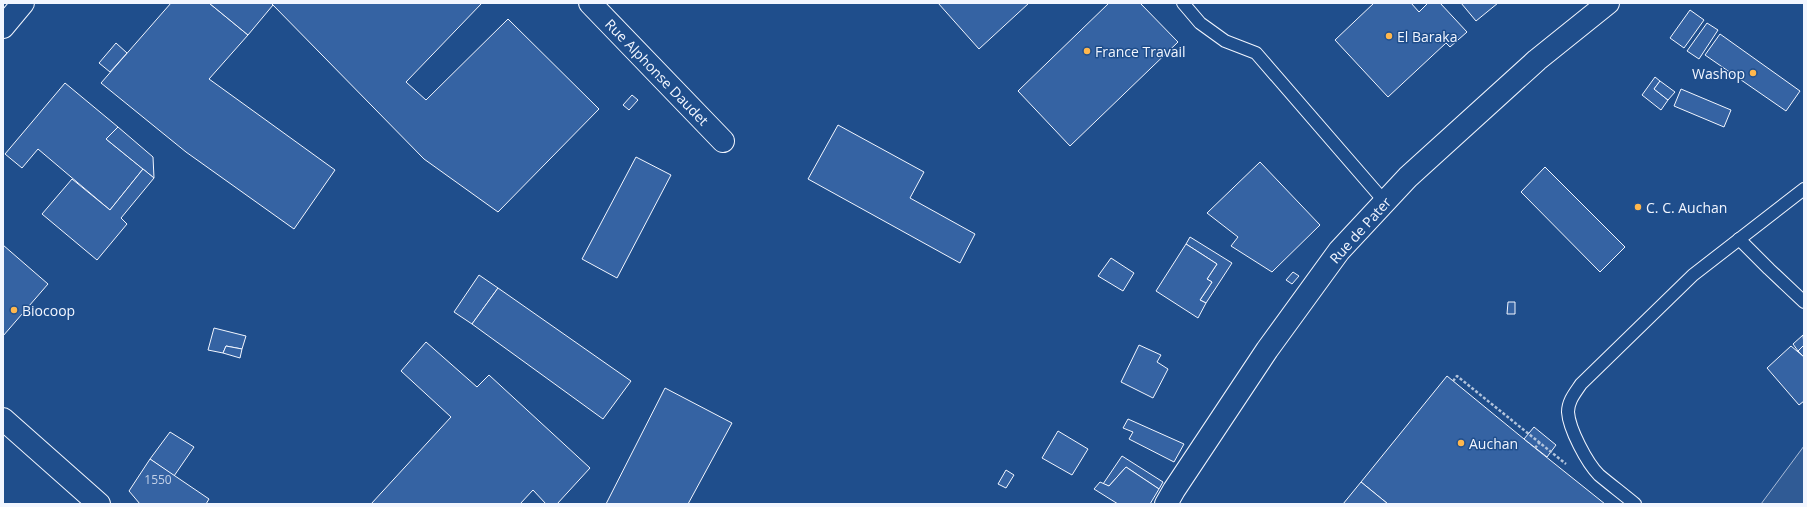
<svg xmlns="http://www.w3.org/2000/svg" width="1807" height="507" viewBox="0 0 1807 507" font-family="'Open Sans',sans-serif">
<rect width="100%" height="100%" fill="#1f4e8c"/>
<!-- parking -->
<path fill="#305b95" stroke="#a8bbd7" d="M1804 446V504H1761Z"/>
<!-- building -->
<g fill="#3563a3" stroke="#f2f6ff">
<path d="M171 3H209L248 35 209 79 335 170 294 229 186 152 101 83Z"/>
<path d="M209 3H271L273 5 248 35Z"/>
<path d="M271 3H482L406 82 426 100 508 19 599 109 498 212 424 159Z"/>
<path d="M938 3H1029L979 49Z"/>
<path d="M1109 3H1140L1178 42 1070 146 1018 91Z"/>
<path d="M1374 3H1411L1419 12 1428 3H1440L1467 32 1450 47 1446 43 1388 97 1335 40Z"/>
<path d="M1461 3H1498L1476 21Z"/>
<path d="M1690 10 1704 20 1684 48 1670 38Z"/>
<path d="M1707 23 1718 30 1699 59 1687 51Z"/>
<path d="M1720 34 1800 91 1786 111 1705 55Z"/>
<path d="M116 43 127 53 110 72 99 63Z"/>
<path d="M1655 77 1660 81 1654 89 1668 100 1661 110 1642 95Z"/>
<path d="M1660 81 1675 92 1668 100 1654 89Z"/>
<path d="M65 83 118 127 106 139 143 169 110 210 38 149 22 168 5 154Z"/>
<path d="M1681 89 1731 110 1724 127 1674 106Z"/>
<path d="M632 95 638 100 629 110 623 105Z"/>
<path d="M838 125 924 172 910 198 975 234 960 263 808 179Z"/>
<path d="M118 127 153 157 154 178 106 139Z"/>
<path d="M636 157 671 175 617 278 582 259Z"/>
<path d="M1260 162 1320 225 1272 272 1231 246 1238 237 1207 213Z"/>
<path d="M1545 167 1625 247 1600 272 1521 192Z"/>
<path d="M143 169 154 178 121 218 127 224 97 260 42 214 72 179 110 210Z"/>
<path d="M1190 237 1232 263 1206 303 1200 300 1212 282 1207 279 1217 264 1186 244Z"/>
<path d="M1186 244 1217 264 1207 279 1212 282 1200 300 1206 303 1198 318 1156 291Z"/>
<path d="M3 245 48 284 3 336Z"/>
<path d="M1111 258 1134 273 1123 291 1098 276Z"/>
<path d="M1293 272 1299 276 1292 284 1286 280Z"/>
<path d="M479 275 498 288 472 324 454 312Z"/>
<path d="M498 288 631 381 603 419 472 324Z"/>
<path d="M1508 302H1515V314H1507Z"/>
<path d="M214 328 246 336 242 349 226 346 223 353 208 350Z"/>
<path d="M1803 335 1804 345 1798 351 1793 344Z"/>
<path d="M426 342 477 387 489 375 590 468 557 504H546L533 490 520 504H371L451 417 401 371Z"/>
<path d="M1139 345 1161 355 1157 362 1168 369 1153 398 1121 382Z"/>
<path d="M1804 345V357L1798 351Z"/>
<path d="M226 346 242 349 240 358 223 353Z"/>
<path d="M1791 346 1804 357V401L1799 405 1767 368Z"/>
<path d="M1447 376 1535 448 1605 504H1388L1361 482Z"/>
<path d="M665 388 732 423 688 504H606Z"/>
<path d="M1128 419 1184 444 1174 462 1129 439 1133 432 1123 428Z"/>
<path d="M1534 427 1556 445 1547 457 1524 439Z"/>
<path d="M1058 431 1088 449 1072 475 1042 458Z"/>
<path d="M170 432 194 447 174 476 150 459Z"/>
<path d="M1122 456 1163 482 1159 489 1126 467 1109 486 1103 484Z"/>
<path d="M150 459 209 499 206 504H140L129 491Z"/>
<path d="M1126 467 1159 489 1150 504H1118L1094 489 1100 482 1109 486Z"/>
<path d="M1006 470 1014 475 1006 488 998 484Z"/>
<path d="M1361 482 1388 504H1343Z"/>
</g>
<g fill="none" stroke-linecap="round" stroke-linejoin="round">
<defs>
<g id="lane">
<path d="M1183 3 1200 23 1225 41 1256 53 1385 202"/>
<path d="M1739 239 1769 269 1804 302"/>
<path d="M1635 504C1623 494 1611 485 1599 475 1587 463 1569 429 1568 412 1568 401 1575 393 1581 384L1693 275 1804 189"/>
</g>
<g id="street">
<path d="M590 3 723 141"/>
<path d="M3 27 23 3"/>
</g>
<g id="secondary">
<path d="M3 419 99 504"/>
<path d="M1166 504 1174 490 1267 350 1339 251 1408 177 1537 60 1608 3"/>
</g>
</defs>
<!-- lane casing -->
<use href="#lane" stroke="#f2f6ff" stroke-width="14"/>
<!-- street casing -->
<use href="#street" stroke="#f2f6ff" stroke-width="24"/>
<!-- secondary casing -->
<use href="#secondary" stroke="#f2f6ff" stroke-width="24"/>
<!-- path -->
<g stroke="#b3c4dc" stroke-width="2.5" stroke-dasharray="3 2" stroke-linecap="butt">
<path d="M1453 381 1457 376 1566 464"/>
<path d="M1535 448 1540 442"/>
</g>
<!-- lane -->
<use href="#lane" stroke="#1f4e8c" stroke-width="12"/>
<!-- street -->
<use href="#street" stroke="#1f4e8c" stroke-width="22"/>
<!-- secondary -->
<use href="#secondary" stroke="#1f4e8c" stroke-width="22"/>
</g>
<!-- markers -->
<g fill="#ffb74d" stroke="#1f4e8c" stroke-width="1.5">
<circle cx="1389" cy="36" r="4"/>
<circle cx="1087" cy="51" r="4"/>
<circle cx="1753" cy="73" r="4"/>
<circle cx="1638" cy="207" r="4"/>
<circle cx="14" cy="310" r="4"/>
<circle cx="1461" cy="443" r="4"/>
</g>
<g text-anchor="middle" dominant-baseline="central" stroke-width="3" stroke-linejoin="round" paint-order="stroke">
<!-- number labels -->
<g font-size="12" fill="#c3d1e8">
<text x="158" y="479">1550</text>
</g>
<!-- poi labels -->
<g font-size="14" fill="#f2f6ff" stroke="#1f4e8c" text-anchor="start">
<text x="1397" y="36">El Baraka</text>
<text x="1095" y="51">France Travail</text>
<text x="1745" y="73" text-anchor="end">Washop</text>
<text x="1646" y="207">C. C. Auchan</text>
<text x="22" y="310">Biocoop</text>
<text x="1469" y="443">Auchan</text>
</g>
<!-- street labels -->
<g font-size="14" fill="#f2f6ff" stroke="#1f4e8c">
<text transform="translate(657 72) rotate(46)">Rue Alphonse Daudet</text>
<text transform="translate(1360 230) rotate(-48)">Rue de Pater</text>
</g>
</g>
<!-- border -->
<rect width="1807" height="507" fill="none" stroke="#f2f6ff" stroke-width="8"/>
</svg>
